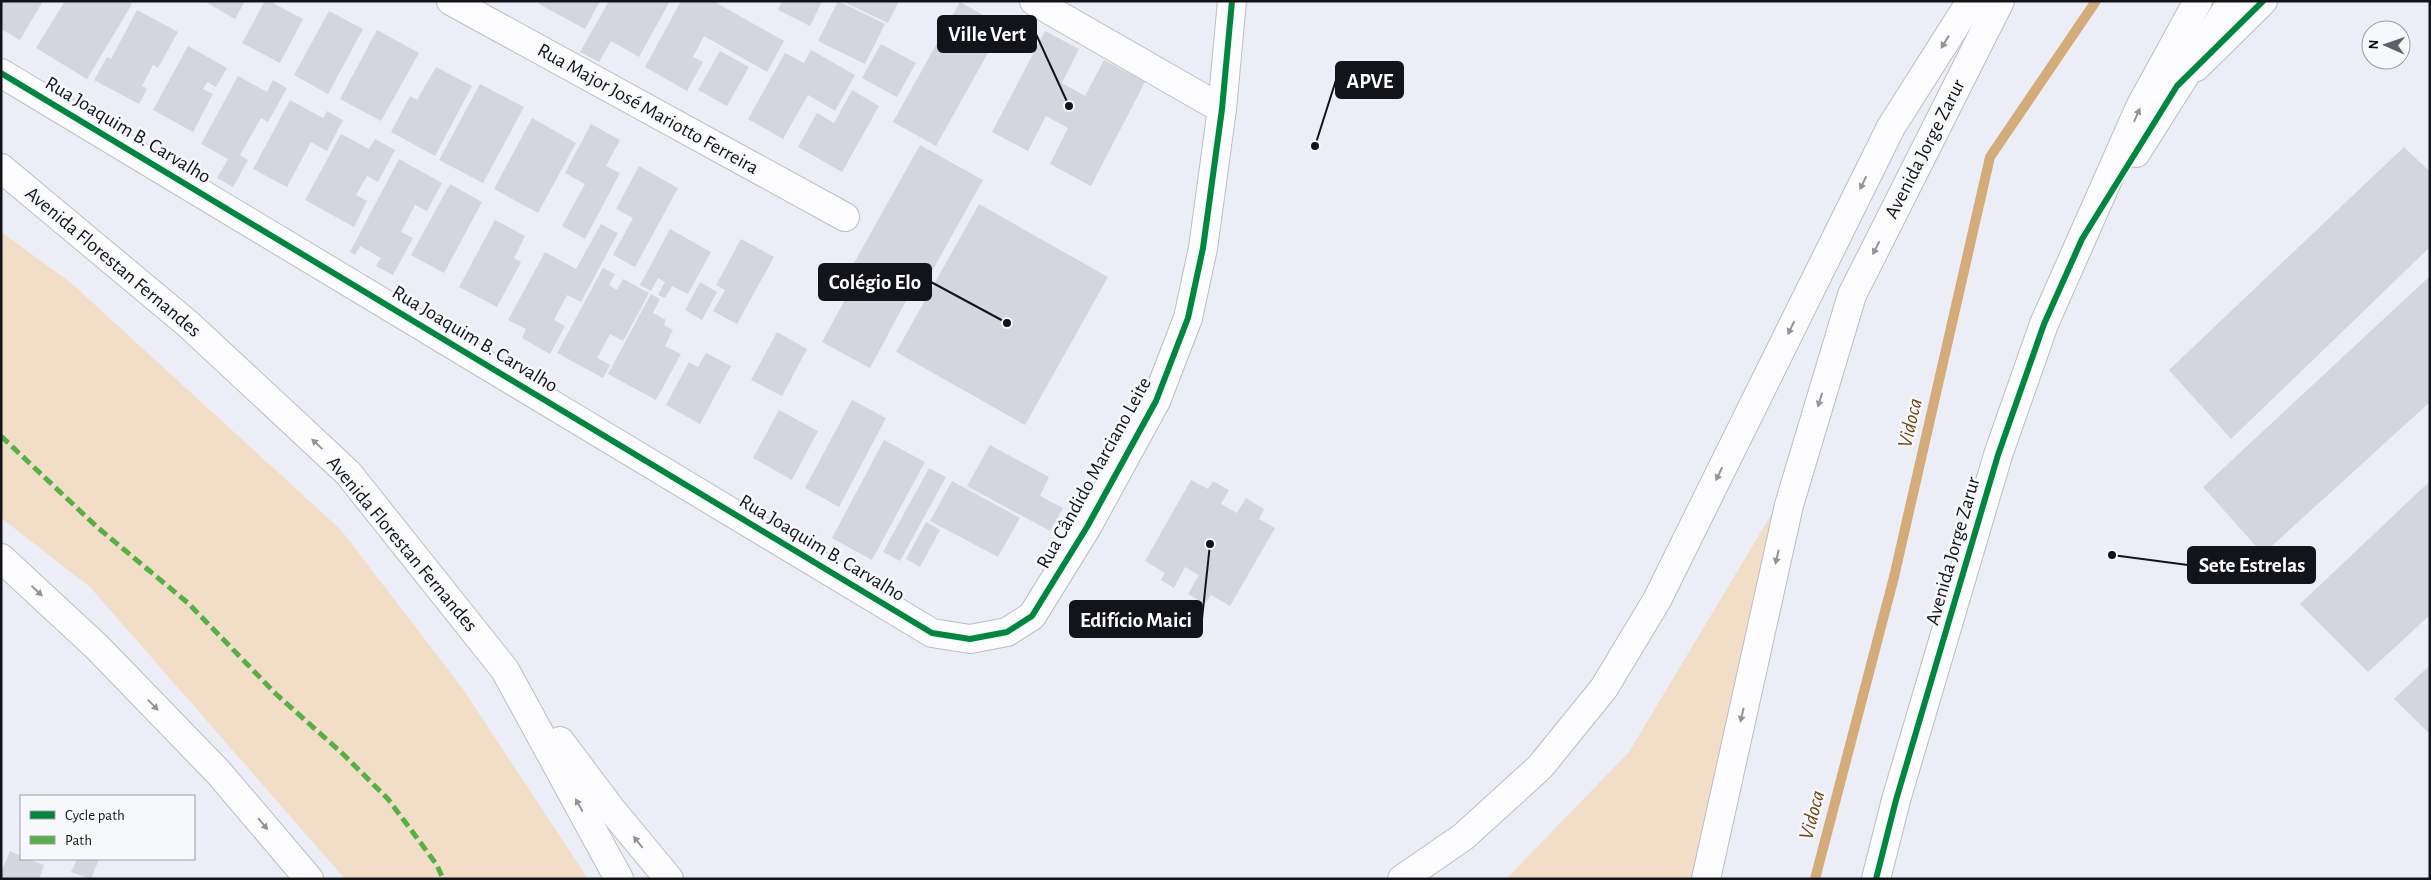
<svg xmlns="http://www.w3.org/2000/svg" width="2431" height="880" viewBox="0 0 2431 880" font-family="'Alegreya Sans',sans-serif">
<rect width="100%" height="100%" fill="#ebeef7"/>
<!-- green -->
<g fill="#f2ddc7">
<path d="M1 232 70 282 341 530 463 689 588 879H345L90 587 1 518Z"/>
<path d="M1783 495 1693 879H1506L1629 752Z"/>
</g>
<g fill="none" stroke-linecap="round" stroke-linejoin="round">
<!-- stream -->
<path stroke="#d3ac79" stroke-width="10" d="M1815 879 1894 577 1990 157 2096 1"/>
</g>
<!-- building -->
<g fill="#d3d6df">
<path d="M1 1H43L20 40 1 29Z"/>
<path d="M65 1H127L132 4 87 79 36 48Z"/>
<path d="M204 1H245L235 19Z"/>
<path d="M265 1H269L303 19 280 63 242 43Z"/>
<path d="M541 1H600L585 29 539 4Z"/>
<path d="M609 1H670L639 57 611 41 599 62 580 52Z"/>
<path d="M681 1H713L784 41 767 72 704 36 693 57 703 62 687 91 645 67Z"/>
<path d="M782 1H822L810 26 778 10Z"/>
<path d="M838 1 885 24 865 64 818 41Z"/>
<path d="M842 1H899L888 23Z"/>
<path d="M960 2 1003 26 936 146 893 122Z"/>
<path d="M137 10 178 32 158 68 153 65 142 86 147 89 139 104 94 80 107 57 111 59Z"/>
<path d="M329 11 363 29 328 94 294 75Z"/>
<path d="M377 30 419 53 381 121 340 99Z"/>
<path d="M1045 31 1079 49 1062 83 1085 96 1104 60 1145 82 1091 186 1050 164 1068 128 1046 116 1028 151 992 132Z"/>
<path d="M881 44 916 63 897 97 862 78Z"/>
<path d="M188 46 227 68 216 87 207 82 203 89 213 94 193 132 153 110Z"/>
<path d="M811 50 855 75 835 111 808 95 783 139 748 119 785 53 804 63Z"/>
<path d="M720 51 749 67 727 106 698 90Z"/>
<path d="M436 67 472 86 435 156 391 132 410 96 417 100Z"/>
<path d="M238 76 267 92 273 80 287 88 268 122 261 118 240 155 248 160 233 187 217 178 228 159 201 144Z"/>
<path d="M480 84 524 107 483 183 439 160Z"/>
<path d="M852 90 879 106 842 172 798 147 817 113 834 123Z"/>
<path d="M290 100 323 118 327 111 343 120 327 151 311 142 287 187 253 169Z"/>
<path d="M532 118 576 143 538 213 494 189Z"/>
<path d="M591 124 620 140 606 166 620 173 585 239 562 226 585 184 565 173Z"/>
<path d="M341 134 369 149 375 139 395 150 378 182 367 176 356 195 367 201 354 227 305 200Z"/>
<path d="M920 145 983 180 917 298 854 263Z"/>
<path d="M2404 147 2430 172V247L2231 439 2169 370Z"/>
<path d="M399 159 442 183 427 211 415 205 401 232 413 238 393 275 376 266 381 258 360 246 355 255 350 252Z"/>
<path d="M639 166 678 188 635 267 613 255 633 218 616 209Z"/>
<path d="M450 184 482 202 444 273 411 255Z"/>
<path d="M979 204 1108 277 1025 425 896 352Z"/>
<path d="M495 220 525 236 514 258 521 262 497 307 459 287Z"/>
<path d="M601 224 618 233 581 302 567 295 554 320 565 326 550 354 522 338 526 329 508 320 545 252 576 269Z"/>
<path d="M670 229 711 252 688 294 672 286 665 298 658 295 665 282 658 278 651 291 640 285Z"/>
<path d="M741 239 774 257 737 324 713 311 725 290 716 285Z"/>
<path d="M603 268 615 274 609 285 617 290 623 279 649 293 623 341 610 334 597 358 610 365 603 378 557 353Z"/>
<path d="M860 272 908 297 870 368 822 342Z"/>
<path d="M2430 276V402L2263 554 2203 487Z"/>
<path d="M700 282 717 292 702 320 685 310Z"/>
<path d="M651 294 660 299 653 313 666 320 664 325 673 330 665 346 681 354 656 400 608 374Z"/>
<path d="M777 332 807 349 782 396 751 380Z"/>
<path d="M706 353 731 366 700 424 666 405 689 362 698 367Z"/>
<path d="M852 400 886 418 839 507 805 488Z"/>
<path d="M779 410 818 431 792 480 753 458Z"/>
<path d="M884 440 925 462 872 560 832 538Z"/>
<path d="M990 445 1049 477 1040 496 1063 508 1050 531 967 486Z"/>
<path d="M929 468 946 477 900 561 883 552Z"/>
<path d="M1191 480 1208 489 1213 481 1229 490 1221 504 1237 513 1246 498 1264 509 1259 519 1275 528 1230 606 1211 595 1205 604 1188 594 1199 575 1185 567 1174 588 1161 580 1165 573 1145 561Z"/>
<path d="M952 481 1020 518 998 557 930 521Z"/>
<path d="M2430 481V615L2368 672 2300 604Z"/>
<path d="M926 522 940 530 920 567 906 559Z"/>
<path d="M2430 665V734L2394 699Z"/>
<path d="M10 851 21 856V859H28L44 865 39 879H1V873Z"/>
<path d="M77 859H99L91 879 71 872Z"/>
</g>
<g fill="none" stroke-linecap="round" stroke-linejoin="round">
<defs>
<g id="street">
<path d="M451 1 845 217"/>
<path d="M1034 1 1222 109"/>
<path d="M1 73 932 633 970 639 1007 632 1032 616 1087 527 1156 401 1188 318 1203 248 1222 109 1232 1"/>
</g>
<path id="primary" d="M2196 67 2263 1"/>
<g id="highway">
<path d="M2136 153 2232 1"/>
<path d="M1 168 188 324 348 473 505 670 619 879"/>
<path d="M1 558 97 647 219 773 309 879"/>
<path d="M560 741 611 809 669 879"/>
<path d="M1402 879 1463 837 1540 767 1604 688 1657 600 1891 127 1971 1"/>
<path d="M1706 879 1789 505 1852 295 2000 1"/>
<path d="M1876 879 1896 800 1998 455 2044 324 2140 107 2198 1"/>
</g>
</defs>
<!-- street casing -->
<use href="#street" stroke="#bcbec6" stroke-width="30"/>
<!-- primary casing -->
<use href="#primary" stroke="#bcbec6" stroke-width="30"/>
<!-- highway casing -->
<use href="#highway" stroke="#bcbec6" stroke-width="30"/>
<!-- street -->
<use href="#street" stroke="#fcfcfe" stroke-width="28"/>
<!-- primary -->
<use href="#primary" stroke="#fcfcfe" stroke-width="28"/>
<!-- highway -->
<use href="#highway" stroke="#fcfcfe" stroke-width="28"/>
<!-- quiet -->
<path stroke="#55b145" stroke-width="5" stroke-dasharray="10 5" stroke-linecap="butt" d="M1 436 97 527 188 603 276 694 343 754 388 799 437 865 443 879"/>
<defs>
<g id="cycleway">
<path d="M1 73 932 633 970 639 1007 632 1032 616 1087 527 1156 401 1188 318 1203 248 1222 109 1232 1"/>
<path d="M1876 879 1896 800 1998 455 2044 324 2082 239 2177 86 2263 1"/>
</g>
</defs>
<!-- cycleway casing -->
<use href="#cycleway" stroke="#f7f8fc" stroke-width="9"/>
<!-- cycleway -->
<use href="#cycleway" stroke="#00873e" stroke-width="6"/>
</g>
<!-- one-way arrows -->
<defs><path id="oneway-solid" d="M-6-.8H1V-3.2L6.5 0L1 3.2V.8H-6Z" transform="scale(1.25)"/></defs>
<g fill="#939497">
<use href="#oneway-solid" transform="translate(1945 42) rotate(122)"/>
<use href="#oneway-solid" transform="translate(2137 115) rotate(-66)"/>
<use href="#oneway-solid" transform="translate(1863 183) rotate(116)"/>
<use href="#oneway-solid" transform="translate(1876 248) rotate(117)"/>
<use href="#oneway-solid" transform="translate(1791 328) rotate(116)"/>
<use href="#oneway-solid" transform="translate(1820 400) rotate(107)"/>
<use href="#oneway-solid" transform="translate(317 444) rotate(-137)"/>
<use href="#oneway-solid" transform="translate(1719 474) rotate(116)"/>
<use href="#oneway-solid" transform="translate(1777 557) rotate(103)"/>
<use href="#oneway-solid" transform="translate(37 591) rotate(43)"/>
<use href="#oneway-solid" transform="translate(153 705) rotate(46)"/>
<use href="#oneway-solid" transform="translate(1742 715) rotate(103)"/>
<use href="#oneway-solid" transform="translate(579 805) rotate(-119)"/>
<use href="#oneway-solid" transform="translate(263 824) rotate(50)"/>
<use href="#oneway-solid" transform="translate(638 842) rotate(-129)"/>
</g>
<g text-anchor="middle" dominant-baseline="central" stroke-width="5" stroke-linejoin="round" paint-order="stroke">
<!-- street labels -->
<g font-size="20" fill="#13141a" stroke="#f7f8fc">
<text transform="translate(648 109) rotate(29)">Rua Major José Mariotto Ferreira</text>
<text transform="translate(128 130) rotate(31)">Rua Joaquim B. Carvalho</text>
<text transform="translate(1925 149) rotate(-63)">Avenida Jorge Zarur</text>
<text transform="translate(113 262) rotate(40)">Avenida Florestan Fernandes</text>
<text transform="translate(475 339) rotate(31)">Rua Joaquim B. Carvalho</text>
<text transform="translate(1094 473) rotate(-61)">Rua Cândido Marciano Leite</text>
<text transform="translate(402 544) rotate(50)">Avenida Florestan Fernandes</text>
<text transform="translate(822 548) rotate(31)">Rua Joaquim B. Carvalho</text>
<text transform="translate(1953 551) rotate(-74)">Avenida Jorge Zarur</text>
</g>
<!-- water labels -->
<g font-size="21" font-style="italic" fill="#6d4509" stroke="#f7f8fc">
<text transform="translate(1910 423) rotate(-77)">Vidoca</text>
<text transform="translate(1812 815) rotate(-75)">Vidoca</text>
</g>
</g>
<!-- callouts -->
<path fill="none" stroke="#13141a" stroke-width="2" d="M1069 106L1036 34M1315 146L1336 80M1007 323L931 282M2112 555L2188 565M1210 544L1202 619"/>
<g fill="#13141a" stroke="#f7f8fc" stroke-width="2">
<circle cx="1069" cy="106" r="5"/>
<circle cx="1315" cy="146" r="5"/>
<circle cx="1007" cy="323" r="5"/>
<circle cx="2112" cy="555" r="5"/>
<circle cx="1210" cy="544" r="5"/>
</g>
<g fill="#13141a" stroke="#13141a" stroke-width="2">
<rect x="938" y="16" width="98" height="36" rx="5"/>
<rect x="1336" y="62" width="67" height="36" rx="5"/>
<rect x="819" y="264" width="112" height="36" rx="5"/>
<rect x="2188" y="547" width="127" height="36" rx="5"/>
<rect x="1070" y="601" width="132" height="36" rx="5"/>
</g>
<g font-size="21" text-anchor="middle" font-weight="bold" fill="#fff">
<text x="987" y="41">Ville Vert</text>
<text x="1370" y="88">APVE</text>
<text x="875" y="289">Colégio Elo</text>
<text x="2252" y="572">Sete Estrelas</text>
<text x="1136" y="627">Edifício Maici</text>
</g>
<!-- border -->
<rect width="2431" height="880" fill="none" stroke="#13141a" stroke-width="5"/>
<!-- legend -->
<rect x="20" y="795" width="175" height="65" fill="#f7f8fc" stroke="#9c9da2"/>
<rect x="30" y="811" width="25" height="8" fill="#00873e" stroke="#9c9da2"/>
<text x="65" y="820" font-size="15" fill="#13141a">Cycle path</text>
<rect x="30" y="836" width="25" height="8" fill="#55b145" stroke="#9c9da2"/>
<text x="65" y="845" font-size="15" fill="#13141a">Path</text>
<!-- north arrow -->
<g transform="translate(2386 45) rotate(272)"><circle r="24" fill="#f7f8fc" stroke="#9c9da2"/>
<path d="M0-4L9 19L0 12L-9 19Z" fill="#5f6067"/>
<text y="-8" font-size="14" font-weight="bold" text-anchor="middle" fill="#13141a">N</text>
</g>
</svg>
